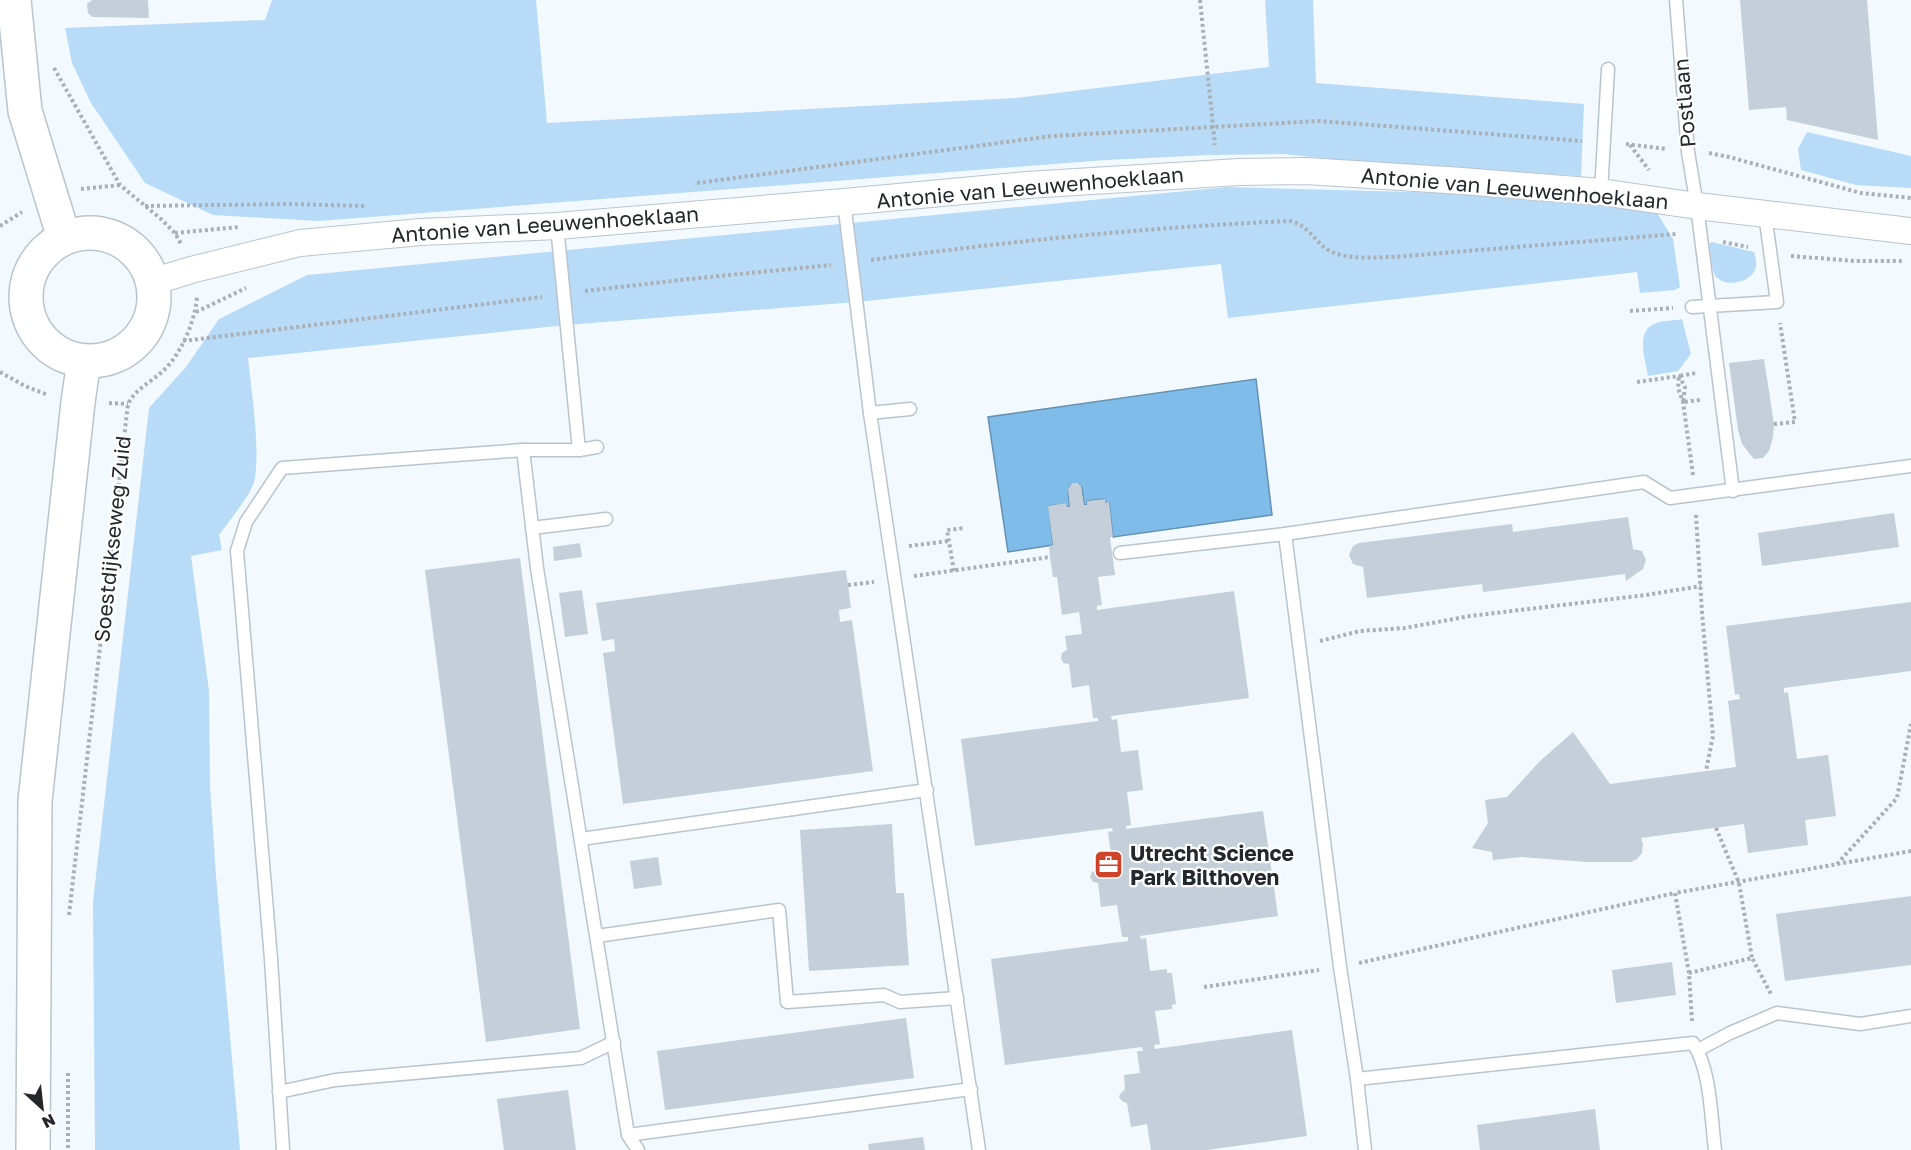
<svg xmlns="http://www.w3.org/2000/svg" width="1911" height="1150" viewBox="0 0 1911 1150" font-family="'Golos Text',sans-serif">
<rect width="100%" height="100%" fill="#f2f9ff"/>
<!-- green -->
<g fill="#b8dbf8">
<path d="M272 0H536L547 123 1015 98 1269 67 1265 0H1313L1316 83 1584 104 1581 176 1352 161 1282 154 1209 155 1106 160 319 221 213 215 145 183 91 103 72 63 65 28 265 20Z"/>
<path d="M1807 132 1911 156V188L1856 185 1801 170 1798 149Z"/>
<path d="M1228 187 1448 193 1656 211 1673 239 1680 287 1675 290 1640 293 1637 272 1228 318 1221 264 856 302 567 325 248 358C251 386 262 460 253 485 246 501 229 521 219 535L222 550 191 556 209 691 210 785 216 876 240 1150H95L93 902 149 408 186 367 219 319 307 275Z"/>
<path d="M1712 242 1754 252C1755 256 1757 262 1756 266 1754 283 1721 290 1714 273 1711 265 1711 253 1709 244Z"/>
<path d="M1682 319 1691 354 1678 371 1648 376C1646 361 1635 332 1654 324 1662 320 1673 321 1682 319Z"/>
</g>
<!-- water -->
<path fill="#80bcea" stroke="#6490b1" stroke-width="1.5" d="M1256 379 1272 515 1113 537 1109 503H1105L1104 499 1087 501V505H1084L1082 488 1079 484C1064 480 1069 498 1070 507H1067L1066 504 1049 506 1053 545 1008 552 988 417Z"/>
<!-- building -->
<g fill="#c4cfd9">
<path d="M92 0H148L149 18 92 17 88 13 87 4Z"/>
<path d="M1740 0H1867L1878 140 1787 120 1786 107 1749 110Z"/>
<path d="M1764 359 1774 424 1773 437 1769 451 1763 458 1754 459 1742 444 1738 430 1729 363Z"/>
<path d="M1072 483H1078L1081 486 1084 505H1087V501L1105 499V503L1109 502 1113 537H1110L1115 575 1098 577 1102 605 1097 606V610L1234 591 1249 698 1111 716 1112 720 1117 719 1121 752 1138 750 1143 790 1127 792 1131 825 1126 826V829L1263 811 1278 916 1140 936 1141 939 1146 938 1150 971 1167 969V973H1172L1176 1004 1172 1005V1009L1155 1011 1160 1044 1154 1045 1155 1049 1292 1030 1307 1136 1207 1150H1151L1147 1124 1131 1127 1127 1103 1122 1101 1119 1097 1120 1094 1125 1089 1124 1075 1140 1073 1137 1051H1143L1142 1047 1005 1065 991 959 1128 941V937H1122L1117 905 1101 907 1098 883 1093 882 1090 877 1092 872 1096 870 1095 856 1111 854 1108 832 1113 831 1112 828 975 846 961 739 1098 721V718H1093L1089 685 1072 688 1069 664 1063 663 1061 658 1062 653 1067 650 1065 636 1082 634 1079 612 1062 615 1057 577H1053L1050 557 1049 546 1053 545 1048 506 1066 503 1067 507H1070L1068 489Z"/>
<path d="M1894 513 1899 547 1762 566 1758 533Z"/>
<path d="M1628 517 1633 549 1642 551 1646 560 1643 569 1626 581 1625 574 1483 592 1482 584 1367 598 1363 567 1353 564 1349 555 1353 546 1359 543 1512 524 1513 532Z"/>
<path d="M580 543 582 557 554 561 553 547Z"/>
<path d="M520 558 580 1029 486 1042 425 570Z"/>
<path d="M846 570 851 608 839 610 840 622 852 620 873 771 623 804 603 653 615 651 614 639 602 641 596 603Z"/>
<path d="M582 590 588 634 565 637 559 593Z"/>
<path d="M1911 602V671L1784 688V693L1788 692 1797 759 1828 755 1836 816 1805 820 1808 845 1748 853 1744 824 1641 838 1643 844 1642 853 1637 859 1631 862H1587L1522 857 1493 860 1492 852 1472 848 1488 823 1485 800 1507 797 1539 762 1573 732 1610 784 1736 767 1728 701 1740 699 1739 694 1735 695 1726 626Z"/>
<path d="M892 824 896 893H904L909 965 809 971 800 830Z"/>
<path d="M658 857 662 885 634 889 630 861Z"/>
<path d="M1911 896V965L1785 981 1776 914Z"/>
<path d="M1672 962 1676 995 1616 1003 1612 970Z"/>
<path d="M906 1018 914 1078 665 1110 657 1051Z"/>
<path d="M568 1090 576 1150H504L497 1099Z"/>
<path d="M1595 1109 1600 1150H1480L1477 1125Z"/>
<path d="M923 1137 925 1150H869L868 1144Z"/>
</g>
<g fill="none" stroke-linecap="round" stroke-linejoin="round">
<defs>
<g id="lane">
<path d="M1676 0 1688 152 1697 206 1733 491"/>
<path d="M1601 192 1608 69"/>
<path d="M844 202 870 413 979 1150"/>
<path d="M557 226 579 450"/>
<path d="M1692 307 1777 302 1765 214"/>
<path d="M870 413 910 409"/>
<path d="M523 450 537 568 628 1135 971 1089"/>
<path d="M532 528 606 519"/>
<path d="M1120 553 1285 534"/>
<path d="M581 839 927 790"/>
<path d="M597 936 779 910 787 1002 884 995 900 1002 957 998"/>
<path d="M1698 1050 1730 1033 1777 1013 1860 1024 1911 1016"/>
<path d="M1357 1079 1693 1043C1711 1070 1711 1118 1715 1150"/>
<path d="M279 1092 335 1080 581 1058 614 1042"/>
<path d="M628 1135 638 1150"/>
<path d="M283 1150 271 959 237 551 246 522 282 468 523 450H579L597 447"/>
<path d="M1365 1150 1357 1079 1340 967 1285 534 1644 482 1670 498 1911 466"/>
</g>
<path id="street" d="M152 282 191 270 300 243 421 232 557 226 844 202 1027 185 1239 172 1307 171 1462 181 1601 192 1697 206 1911 231"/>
<g id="secondary">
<path d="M14 0 25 111 64 238"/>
<circle cx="90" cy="297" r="64"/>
<path d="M33 1150 35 801 78 402 84 361"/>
</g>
</defs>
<!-- lane casing -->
<use href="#lane" stroke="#b9c4cd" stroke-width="15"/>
<!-- street casing -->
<use href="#street" stroke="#b9c4cd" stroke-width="28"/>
<!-- secondary casing -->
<use href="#secondary" stroke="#b9c4cd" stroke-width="36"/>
<!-- path -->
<g stroke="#aab0b5" stroke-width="4" stroke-dasharray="3 3" stroke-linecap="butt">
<path d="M1200 0 1215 145"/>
<path d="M54 68 120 185 161 219 175 233 181 244"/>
<path d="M1626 144 1666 149"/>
<path d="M1630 145 1649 170"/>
<path d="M1709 153 1729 157 1861 193 1911 198"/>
<path d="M697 183 1052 136 1319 121 1582 141"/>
<path d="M81 189 120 185"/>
<path d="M145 206 289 204 367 206"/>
<path d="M0 226 22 212"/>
<path d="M175 233 239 227"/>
<path d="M1723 242 1748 247"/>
<path d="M1791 256 1855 261H1903"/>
<path d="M871 260C1011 241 1150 227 1291 221 1311 227 1316 245 1332 252 1350 260 1374 257 1393 257L1677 234"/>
<path d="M585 291 689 279 831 265"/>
<path d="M1630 311 1673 308"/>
<path d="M196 312 246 288"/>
<path d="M183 341 542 297"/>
<path d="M0 372 25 386 48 395"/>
<path d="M1637 382 1679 376 1685 387 1683 402 1700 400"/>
<path d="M109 403 128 404"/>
<path d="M1774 424 1795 422 1780 323"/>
<path d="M1693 475 1683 402 1678 388 1679 376 1696 373"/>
<path d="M1696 515 1702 613 1713 736 1706 771"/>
<path d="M909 546 949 541"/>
<path d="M954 571 947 530 965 528"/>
<path d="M914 576 1050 557"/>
<path d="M848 585 874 582"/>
<path d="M1320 641 1360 631 1405 628 1470 616 1646 595 1701 586"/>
<path d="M1716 828 1739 883 1752 958"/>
<path d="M1837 864 1897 798 1911 724"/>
<path d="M69 915 128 404C136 388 152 382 165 369 182 352 195 321 197 297"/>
<path d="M1359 963 1675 893"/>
<path d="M1689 973 1675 893 1911 851"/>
<path d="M1204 987 1319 970"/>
<path d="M1692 1021 1689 973 1752 958 1771 994"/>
<path d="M68 1073V1150"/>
</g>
<!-- lane -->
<use href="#lane" stroke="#fff" stroke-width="12"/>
<!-- street -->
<use href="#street" stroke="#fff" stroke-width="26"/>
<!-- secondary -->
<use href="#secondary" stroke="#fff" stroke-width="33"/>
</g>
<!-- icons -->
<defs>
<symbol id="office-square" viewBox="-11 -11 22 22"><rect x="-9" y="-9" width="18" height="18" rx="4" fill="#ce432a" stroke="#fff"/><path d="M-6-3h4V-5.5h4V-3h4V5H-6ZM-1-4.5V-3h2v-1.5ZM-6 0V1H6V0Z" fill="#fff"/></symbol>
</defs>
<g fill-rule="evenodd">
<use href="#office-square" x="1092" y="848" width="33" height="33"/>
</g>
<g text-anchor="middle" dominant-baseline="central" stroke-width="4.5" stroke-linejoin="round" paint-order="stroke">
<!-- street labels -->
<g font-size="21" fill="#24282c" stroke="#fff">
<text transform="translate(1684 103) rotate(-95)">Postlaan</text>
<text transform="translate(1030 187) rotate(-5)">Antonie van Leeuwenhoeklaan</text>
<text transform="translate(1515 188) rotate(5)">Antonie van Leeuwenhoeklaan</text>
<text transform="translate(545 224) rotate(-4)">Antonie van Leeuwenhoeklaan</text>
<text transform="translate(112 539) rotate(-84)">Soestdijkseweg Zuid</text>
</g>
<!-- poi labels -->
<g font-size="21" font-weight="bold" fill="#24282c" stroke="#fff" text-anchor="start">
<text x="1130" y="853">Utrecht Science<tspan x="1130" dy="24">Park Bilthoven</tspan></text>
</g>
</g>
<!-- north arrow -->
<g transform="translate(42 1108) rotate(153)" stroke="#ffffff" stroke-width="4.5" paint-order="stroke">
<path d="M0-4.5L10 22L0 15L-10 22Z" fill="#24282c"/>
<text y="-9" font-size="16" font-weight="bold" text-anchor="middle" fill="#24282c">N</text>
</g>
</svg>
